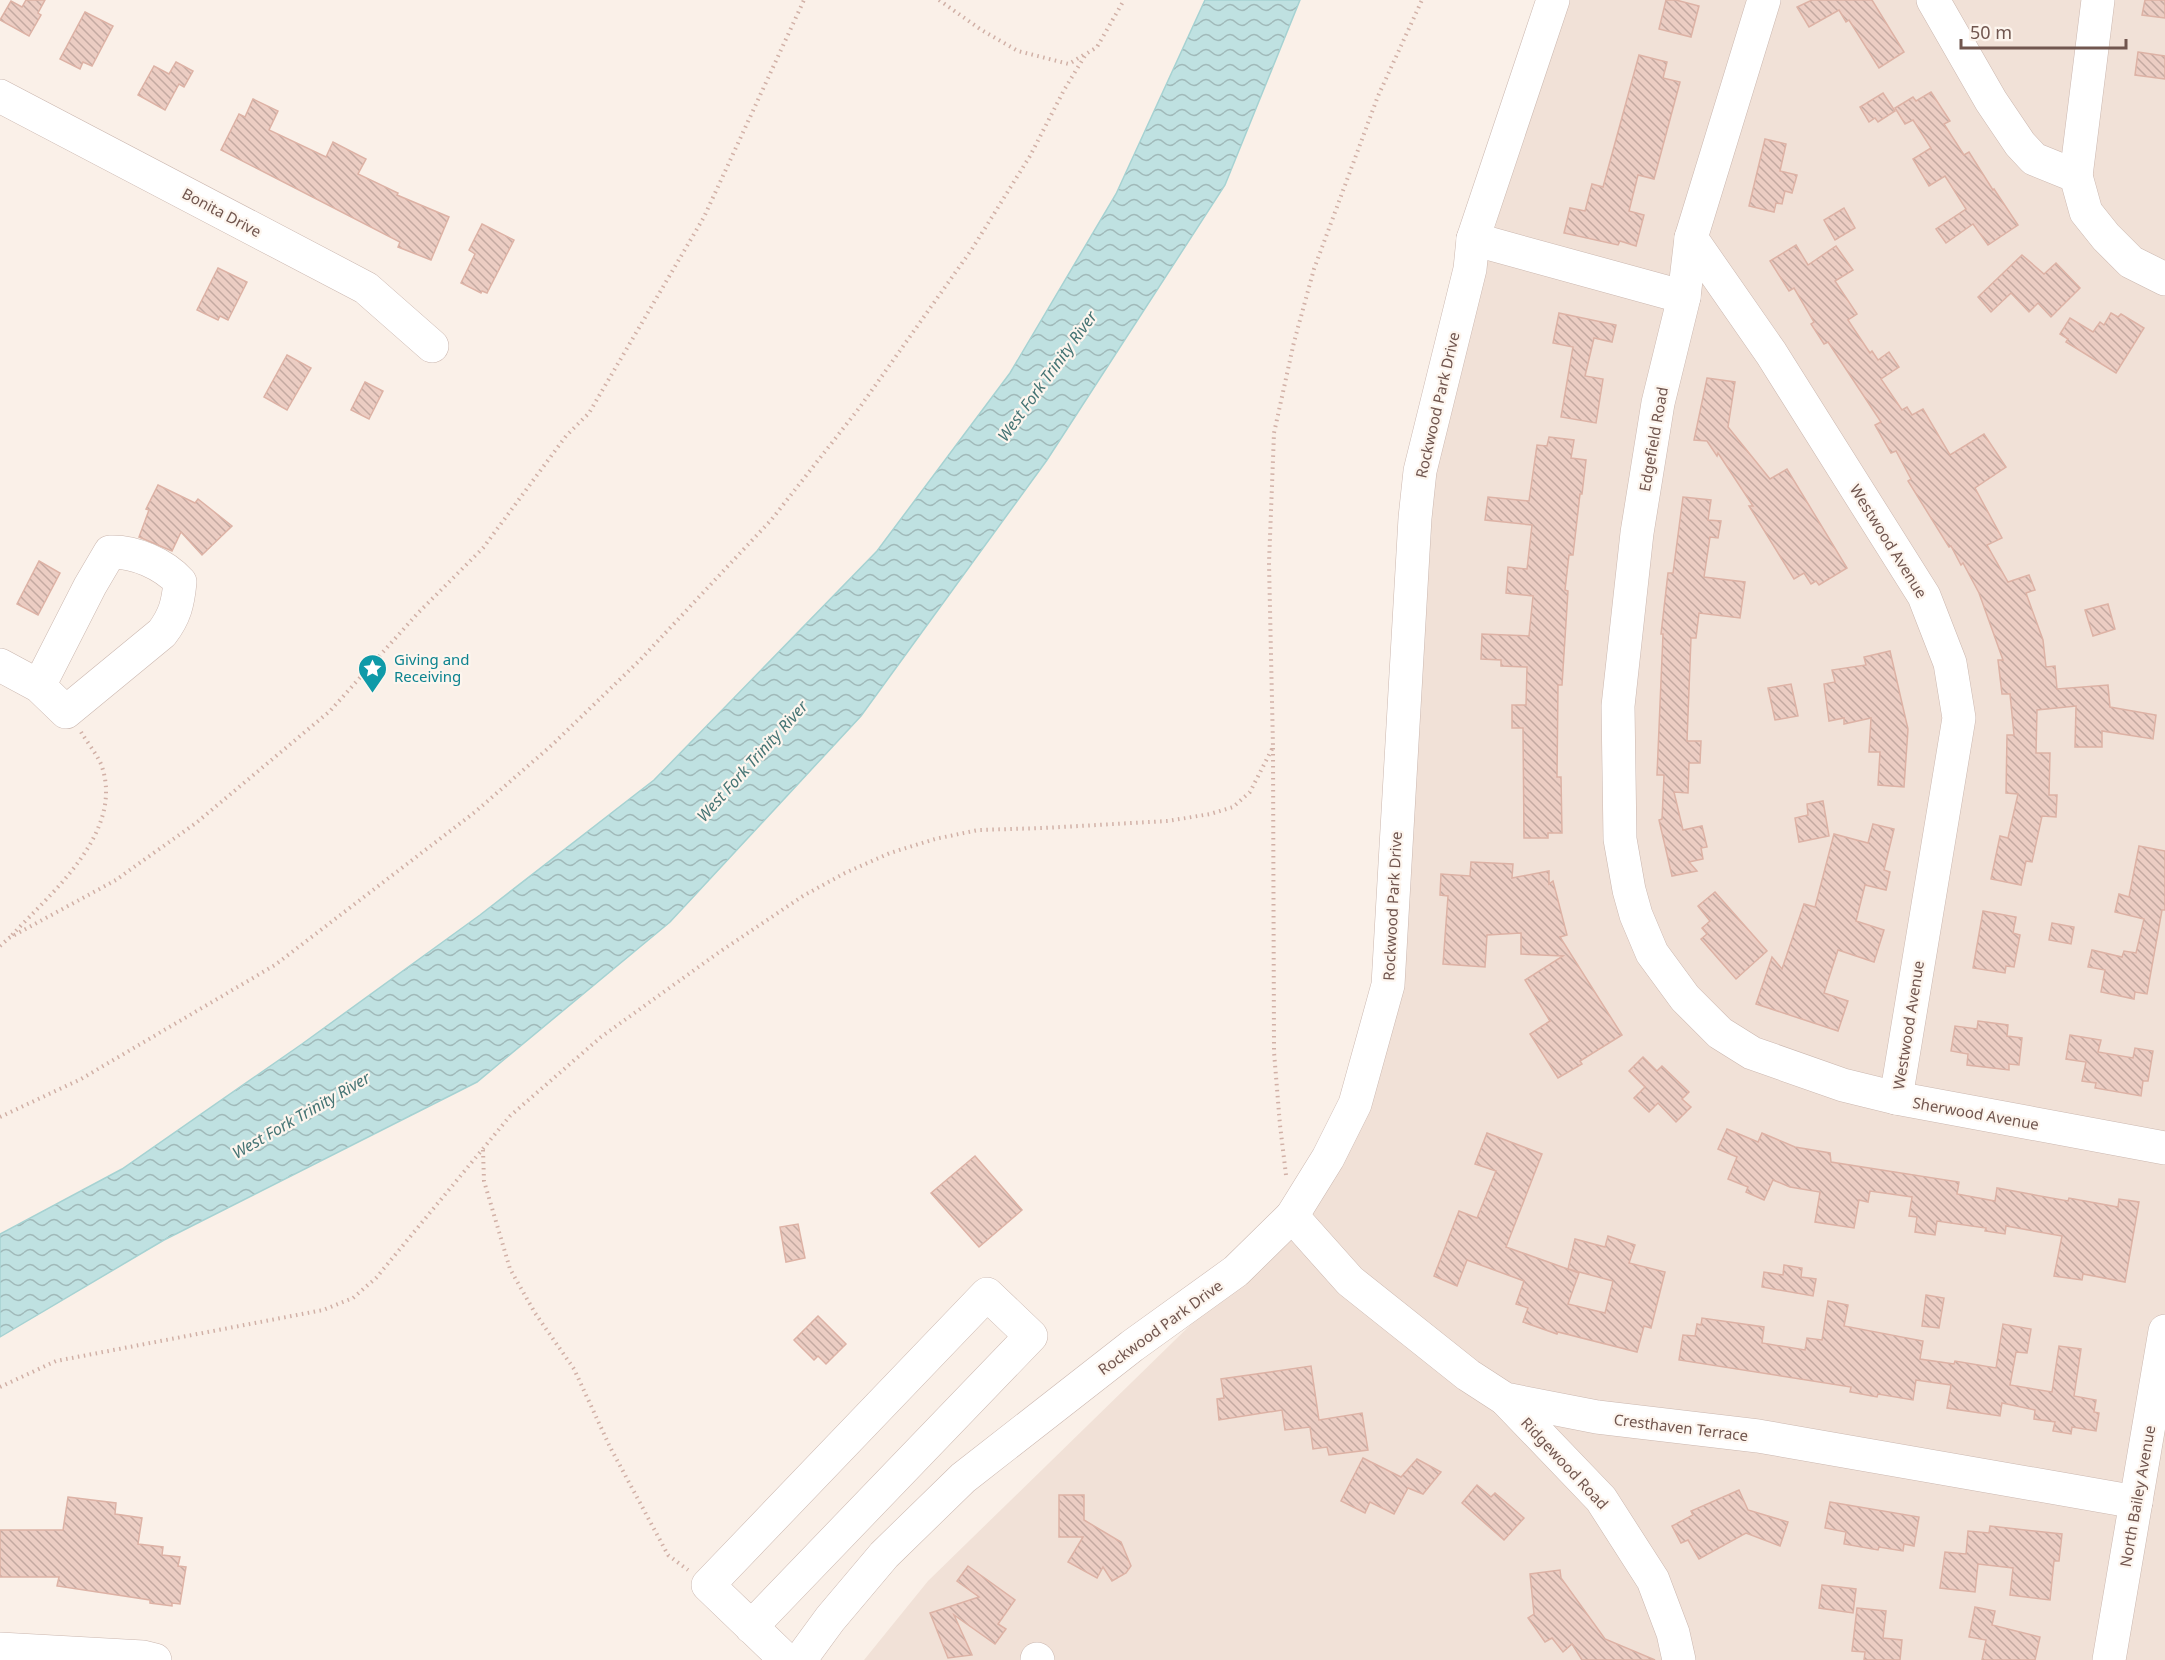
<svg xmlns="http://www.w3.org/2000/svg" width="2165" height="1660" viewBox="0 0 2165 1660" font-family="'Noto Sans',sans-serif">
<defs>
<pattern id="water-waves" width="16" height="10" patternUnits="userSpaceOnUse" patternTransform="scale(1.5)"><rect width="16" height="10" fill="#bfe1e1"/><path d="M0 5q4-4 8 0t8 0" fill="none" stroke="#a0b9b9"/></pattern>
<pattern id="building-back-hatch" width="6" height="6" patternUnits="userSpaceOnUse" patternTransform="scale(1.5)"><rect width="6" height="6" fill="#eccdc3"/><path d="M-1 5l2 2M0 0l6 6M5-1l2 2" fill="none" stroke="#c4a9a1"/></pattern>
</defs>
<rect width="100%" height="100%" fill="#faf0e8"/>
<!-- residential -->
<path fill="#f1e1d7" d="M1558 0H2165V1660H864L928 1581 1298 1220 1364 1097 1415 518Z"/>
<!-- water -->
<path fill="url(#water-waves)" stroke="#a6d2d2" stroke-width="1.5" d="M1205 0H1300L1225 185 1047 460 861 716 670 922 477 1082 164 1240 0 1337V1234L122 1169 302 1044 480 915 654 780 877 551 1010 373 1116 194Z"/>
<!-- building -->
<g fill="url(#building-back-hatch)" stroke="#ddb2a5" stroke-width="1.5">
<path d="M26 0H45L38 13 41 15 29 36 0 20 11 1 22 7Z"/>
<path d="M1666 0H1676L1699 6 1691 37 1659 29Z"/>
<path d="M1812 0H1872L1904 52 1879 68 1849 20 1846 22 1839 10 1809 27 1797 7Z"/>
<path d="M2145 0H2165V18L2142 15Z"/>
<path d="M85 12 113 26 92 66 83 62 80 69 60 59Z"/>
<path d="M2138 52 2165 56V79L2135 75Z"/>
<path d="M1639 55 1667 62 1663 78 1680 82 1654 179 1638 175 1629 211 1644 215 1636 246 1620 241 1618 245 1564 233 1570 208 1585 211 1592 184 1603 187Z"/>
<path d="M176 62 193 71 184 87 179 84 165 110 138 95 154 66 169 74Z"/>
<path d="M1931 92 1950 121 1944 124 1964 155 1969 152 1993 190 1994 189 2018 225 1988 245 1973 224 1946 243 1936 229 1966 209 1945 176 1929 186 1913 159 1931 148 1913 120 1905 124 1895 108 1913 97 1916 101Z"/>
<path d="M1883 93 1895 111 1878 122 1875 118 1869 122 1860 107Z"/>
<path d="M253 99 278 111 269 130 326 157 333 142 366 159 358 174 398 193 397 195 449 217 431 260 398 247 400 242 221 150 239 114 245 117Z"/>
<path d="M1765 139 1786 144 1780 171 1797 175 1792 193 1785 191 1782 204 1776 203 1774 212 1749 206Z"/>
<path d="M1844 208 1855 228 1835 240 1824 220Z"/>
<path d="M482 224 514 240 487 293 482 291 481 293 461 283 475 254 469 250Z"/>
<path d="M1796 245 1808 265 1836 246 1853 270 1835 281 1857 314 1848 320 1870 353 1872 351 1878 360 1889 352 1899 367 1881 379 1902 410 1907 407 1912 415 1923 409 1950 455 1984 434 2006 467 1975 488 2002 538 1987 545 2008 582 2029 575 2035 590 2026 593 2043 640 2046 667 2055 666 2057 689 2108 685 2110 707 2156 715 2153 739 2102 731V747H2075L2076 706 2037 710 2036 753H2050L2049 795H2057L2056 817 2042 816 2032 862 2026 861 2021 885 1991 879 2000 836 2008 838 2018 794 2006 793 2007 735H2014L2010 694H2002L1998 660H2003L1979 593 1963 563 1961 565 1951 546 1949 547 1908 481 1911 479 1896 451 1891 453 1875 425 1881 422 1828 342 1824 344 1811 324 1814 322 1794 288 1789 291 1770 261Z"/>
<path d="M2022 255 2044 274 2056 263 2080 288 2051 317 2038 303 2029 312 2011 293 1991 312 1978 297Z"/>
<path d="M218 268 247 282 228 320 220 316 218 320 197 310Z"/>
<path d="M1559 313 1616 325 1612 342 1594 338 1585 376 1603 379 1596 423 1561 417 1573 347 1553 343Z"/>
<path d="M2111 313 2118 317 2121 314 2144 328 2116 373 2066 342 2068 339 2060 334 2070 318 2093 332 2100 322 2104 325Z"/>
<path d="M287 355 311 368 287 410 264 397Z"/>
<path d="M1707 378 1735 382 1728 427 1770 479 1787 469 1847 568 1819 585 1816 581 1811 584 1804 573 1794 579 1749 506H1753L1718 453 1717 456 1707 441 1694 440Z"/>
<path d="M365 382 383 391 369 419 351 410Z"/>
<path d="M1549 437 1574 440 1571 458 1586 460 1582 494H1580L1573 555H1569L1565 590 1568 591 1562 685H1558L1557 777H1561L1562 833H1548V838H1524L1523 728H1512V705H1526L1527 667 1501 666V660L1481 659 1482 634 1529 636 1533 596 1506 593 1508 567 1527 569 1532 525 1485 520 1488 497 1529 501 1537 445 1547 446Z"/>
<path d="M158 485 195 503 198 499 232 526 202 555 181 532 172 551 139 537 149 510 146 509Z"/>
<path d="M1683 497 1711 500 1708 520 1721 521 1718 538 1710 537 1704 577 1745 582 1740 618 1699 613 1696 638H1691L1687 741H1701L1700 763H1689L1688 793 1674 792 1683 830 1702 826 1707 847 1701 848 1703 859 1689 862 1697 871 1672 876 1659 820 1662 819 1664 775H1657L1663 634H1661L1668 573H1673Z"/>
<path d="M39 561 60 573 38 615 17 604Z"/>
<path d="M2108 604 2115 629 2093 636 2085 610Z"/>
<path d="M1890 651 1908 729 1904 787 1878 785 1880 752H1869L1871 718 1844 724V718L1829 721 1824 684 1835 682 1832 670 1866 665 1864 657Z"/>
<path d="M1791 684 1798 716 1775 720 1768 688Z"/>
<path d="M1823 801 1829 836 1799 842 1795 818 1808 815 1807 804Z"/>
<path d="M1873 824 1894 829 1884 870 1890 872 1886 890 1865 885 1856 921 1884 930 1874 962 1838 950 1824 993 1848 1001 1838 1031 1756 1004 1772 957 1782 969 1804 904 1815 907 1834 834 1868 843Z"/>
<path d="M2139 846 2165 851V910H2162L2147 994 2135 992 2134 999 2101 992 2105 970 2088 967 2092 950 2122 957 2124 951 2136 953 2144 919 2115 912 2119 894 2129 897Z"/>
<path d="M1471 862 1513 864 1512 878 1549 871V884L1553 881 1567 935 1560 937 1622 1035 1580 1061 1582 1064 1558 1078 1530 1034 1550 1021 1525 980 1563 956 1521 954V933L1487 935 1485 967 1443 964 1448 896 1440 895 1441 874 1470 876Z"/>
<path d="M1715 892 1767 951 1736 979 1701 939 1707 934 1702 928 1710 921 1698 906Z"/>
<path d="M1983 911 2016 917 2013 933 2020 935 2014 967 2006 966 2005 973 1973 968Z"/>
<path d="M2052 923 2074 927 2071 944 2049 940Z"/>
<path d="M1978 1021 2008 1025 2007 1036 2022 1038 2019 1065 2009 1064V1070L1967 1065 1968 1054 1951 1051 1955 1026 1977 1029Z"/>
<path d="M2070 1035 2101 1040 2098 1052 2133 1058 2135 1048 2153 1051 2148 1081H2143L2141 1096 2095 1088 2096 1083 2082 1081 2086 1062 2066 1059Z"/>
<path d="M1643 1057 1657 1071 1662 1066 1689 1092 1682 1099 1691 1107 1676 1122 1658 1103 1649 1112 1634 1098 1645 1087 1629 1071Z"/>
<path d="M1727 1129 1758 1142 1762 1133 1795 1147 1830 1153 1831 1162 1959 1182 1957 1194 1995 1201 1997 1188 2068 1201 2069 1198 2118 1207 2119 1199 2139 1202 2125 1282 2083 1274 2082 1280 2054 1276 2062 1236 2006 1226 2005 1234 1985 1231 1986 1228 1937 1221 1935 1235 1915 1232 1917 1217 1909 1216 1912 1197 1870 1191 1868 1202 1859 1200 1854 1228 1815 1222 1820 1192 1790 1187 1773 1180 1764 1200 1746 1192 1748 1187 1728 1179 1737 1157 1718 1149Z"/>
<path d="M1487 1133 1542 1154 1506 1247 1579 1273 1568 1304 1605 1313 1613 1281 1568 1269 1575 1239 1605 1247 1608 1236 1635 1245 1629 1263 1665 1272 1651 1328 1644 1326 1637 1352 1558 1332 1557 1334 1523 1322 1528 1308 1516 1304 1524 1281 1467 1260 1457 1286 1434 1276 1459 1211 1477 1218 1496 1171 1475 1164Z"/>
<path d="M975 1156 1022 1210 979 1247 931 1193Z"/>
<path d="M798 1224 805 1258 786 1262 780 1227Z"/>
<path d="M1784 1265 1802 1268 1801 1277 1816 1279 1813 1296 1762 1287 1764 1272 1783 1275Z"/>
<path d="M1926 1295 1944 1298 1939 1328 1922 1326Z"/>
<path d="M1828 1301 1848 1305 1844 1326 1923 1341 1920 1359 1954 1364 1955 1361 1996 1368 2003 1324 2031 1329 2027 1353 2016 1352 2010 1385 2052 1392 2059 1346 2081 1349 2074 1396 2096 1400 2094 1412 2099 1413 2096 1431 2072 1427 2071 1434 2053 1431 2055 1422 2034 1419 2035 1410 2002 1403 2000 1416 1947 1408 1951 1385 1916 1380 1913 1400 1878 1394 1877 1397 1850 1392 1851 1387 1679 1360 1683 1335 1695 1336 1697 1324 1701 1325 1702 1318 1764 1327 1762 1343 1805 1350 1807 1338 1822 1340Z"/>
<path d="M818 1316 846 1344 826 1364 818 1356 814 1360 794 1340Z"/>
<path d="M1311 1366 1319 1420 1362 1413 1368 1450 1329 1455 1327 1447 1313 1449 1310 1427 1285 1430 1282 1410 1219 1420 1217 1399 1224 1398 1221 1379Z"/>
<path d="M1363 1458 1401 1477 1417 1459 1441 1472 1423 1494 1408 1488 1394 1514 1370 1502 1365 1513 1341 1501Z"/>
<path d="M1477 1485 1491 1497 1495 1493 1524 1518 1504 1540 1462 1503Z"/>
<path d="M1739 1490 1748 1510 1788 1522 1780 1546 1746 1533 1699 1559 1688 1540 1681 1543 1672 1526 1693 1515 1691 1511Z"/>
<path d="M1059 1495H1084V1520L1121 1542 1131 1566 1126 1573 1112 1581 1103 1567 1097 1578 1068 1562 1083 1537H1059Z"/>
<path d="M68 1497 116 1503 115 1514 142 1518 138 1544 163 1547 162 1555 180 1557 178 1566 186 1567 180 1604 172 1603V1606L150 1603V1600L57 1586 59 1577H0V1530H63Z"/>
<path d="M1830 1502 1919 1517 1914 1546 1904 1544 1903 1551 1879 1547 1878 1550 1844 1544 1846 1532 1825 1528Z"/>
<path d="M1990 1526 2062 1534 2059 1561H2054L2050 1600 2010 1595 2013 1568 1978 1564 1975 1592 1940 1588 1945 1552 1966 1554 1968 1531 1989 1533Z"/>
<path d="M968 1566 1015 1600 998 1624 1006 1629 995 1644 954 1615 972 1655 948 1658 930 1613 979 1597 957 1581Z"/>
<path d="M1560 1570 1561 1578 1605 1639 1655 1660H1582L1572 1644 1563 1652 1552 1638 1545 1642 1528 1618 1534 1614 1530 1574Z"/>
<path d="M1822 1585 1856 1589 1853 1613 1819 1608Z"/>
<path d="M1975 1607 1995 1611 1992 1625 2040 1637 2035 1660H1982L1986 1640 1969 1637Z"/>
<path d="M1857 1608 1886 1611 1883 1638 1902 1640 1900 1660H1864L1865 1652 1852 1651Z"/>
</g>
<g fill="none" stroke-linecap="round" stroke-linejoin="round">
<defs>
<g id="minor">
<path d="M1764 0 1691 238 1684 297 1658 403 1637 533 1618 706 1620 839 1629 890 1636 915 1652 953 1685 998 1720 1033 1752 1053 1843 1085 1896 1098 2165 1148"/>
<path d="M1933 0 1991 101 2020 144 2034 159 2076 176 2086 212 2106 237 2131 262 2165 279"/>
<path d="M0 96 366 288 432 346"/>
<path d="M2076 176 2098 0"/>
<path d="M1691 238 1771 353 1924 596 1950 663 1959 718 1896 1098"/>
<path d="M1473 239 1684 297"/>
<path d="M0 665 39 686 66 712 162 633C175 616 178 603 180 582 164 564 134 551 110 552L90 586 39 686"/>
<path d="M1292 1216 1350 1281 1468 1375 1505 1399 1597 1417 1758 1436 2136 1502"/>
<path d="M1505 1399 1601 1499 1653 1580 1673 1633 1679 1660"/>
<path d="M751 1627 1031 1336 987 1294 708 1585 786 1660"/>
<path d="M0 1649 143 1657 155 1660"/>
<path d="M1037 1659 1038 1660"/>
<path d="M800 1660 830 1619 884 1555 963 1478 1132 1346 1236 1271 1292 1216 1328 1158 1355 1104 1388 985 1415 518 1420 471 1470 269 1473 239 1553 0"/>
<path d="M2109 1660 2165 1331"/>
</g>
</defs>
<!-- minor casing -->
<use href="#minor" stroke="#cbb7af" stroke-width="34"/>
<!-- path -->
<g stroke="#d1b0a6" stroke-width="4" stroke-dasharray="1.5 4.5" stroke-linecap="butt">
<path d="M939 0 980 29 1018 51 1069 64 1085 54"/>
<path d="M1273 748 1274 1052 1280 1125 1286 1175"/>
<path d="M12 935C52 892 126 831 101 764 96 753 87 742 81 732"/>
<path d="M0 946 9 938 116 880 134 867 196 823 330 711 418 613 483 548 566 436 589 413 704 217 804 0"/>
<path d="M0 1117 81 1079 275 965 475 812 552 745 640 660 772 519 860 407 972 249 1030 156 1064 90 1086 54 1097 47 1124 0"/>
<path d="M483 1150 484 1181 510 1269 535 1313 574 1369 610 1447 668 1555 688 1570"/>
<path d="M0 1387 56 1361 323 1310 353 1298 376 1278 510 1116 601 1037 718 953 803 896 845 873 890 853 935 839 978 830 1043 828 1168 821 1210 814 1233 807 1250 792 1273 747 1269 563 1274 433 1294 342 1314 269 1378 96 1422 0"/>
</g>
<!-- minor -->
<use href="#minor" stroke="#fff" stroke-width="33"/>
</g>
<!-- icons -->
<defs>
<symbol id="sight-pin" viewBox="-11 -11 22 30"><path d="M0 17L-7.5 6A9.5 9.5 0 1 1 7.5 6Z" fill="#0f9aa8" stroke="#fdf5ee"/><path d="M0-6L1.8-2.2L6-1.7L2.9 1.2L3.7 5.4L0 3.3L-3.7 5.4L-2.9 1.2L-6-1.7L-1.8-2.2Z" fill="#fff"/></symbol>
</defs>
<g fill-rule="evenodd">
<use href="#sight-pin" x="356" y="652" width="33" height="45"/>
</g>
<g text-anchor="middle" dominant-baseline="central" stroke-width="4.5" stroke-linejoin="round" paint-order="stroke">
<!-- street labels -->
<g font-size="15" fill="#71564f" stroke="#fdf5ee">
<text transform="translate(222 212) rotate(28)">Bonita Drive</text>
<text transform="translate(1437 405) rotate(-77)">Rockwood Park Drive</text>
<text transform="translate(1653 439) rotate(-80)">Edgefield Road</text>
<text transform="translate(1889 541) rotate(58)">Westwood Avenue</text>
<text transform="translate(1392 906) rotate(-87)">Rockwood Park Drive</text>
<text transform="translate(1908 1025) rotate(-81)">Westwood Avenue</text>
<text transform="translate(1976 1113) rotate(10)">Sherwood Avenue</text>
<text transform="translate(1160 1327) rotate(-36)">Rockwood Park Drive</text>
<text transform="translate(1681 1427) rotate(7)">Cresthaven Terrace</text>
<text transform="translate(1565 1463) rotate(47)">Ridgewood Road</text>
<text transform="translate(2137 1496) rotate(-80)">North Bailey Avenue</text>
</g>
<!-- culture labels -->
<g font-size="15" fill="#0d838f" stroke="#fdf5ee" text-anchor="start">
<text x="394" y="659">Giving and<tspan x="394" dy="17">Receiving</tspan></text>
</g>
<!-- water labels -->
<g font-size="16" font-style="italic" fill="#457474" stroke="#fdf5ee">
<text transform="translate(1047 376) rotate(-54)">West Fork Trinity River</text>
<text transform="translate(752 761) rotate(-48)">West Fork Trinity River</text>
<text transform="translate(301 1115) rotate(-30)">West Fork Trinity River</text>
</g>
</g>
<!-- scale -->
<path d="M1961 39v9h165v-9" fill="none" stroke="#71564f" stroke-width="3"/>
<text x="1970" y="39" font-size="18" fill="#71564f" stroke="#fdf5ee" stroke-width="4.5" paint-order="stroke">50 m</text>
</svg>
